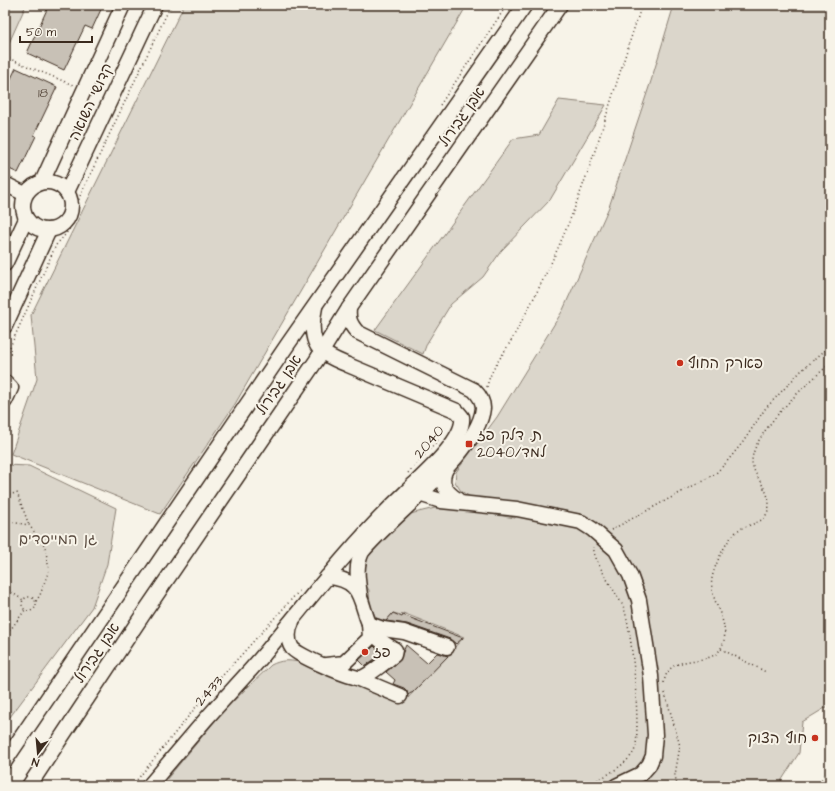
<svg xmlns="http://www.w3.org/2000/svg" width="835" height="791" viewBox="0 0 835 791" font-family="'Architects Daughter','Playpen Sans Hebrew',sans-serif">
<rect width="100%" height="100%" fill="#f7f3e8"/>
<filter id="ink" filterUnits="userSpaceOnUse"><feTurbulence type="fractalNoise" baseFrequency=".025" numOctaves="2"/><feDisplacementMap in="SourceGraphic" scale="8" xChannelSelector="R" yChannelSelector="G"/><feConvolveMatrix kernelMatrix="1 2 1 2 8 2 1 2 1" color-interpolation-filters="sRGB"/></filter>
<g filter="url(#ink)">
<!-- green -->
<g fill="#dbd6cb" stroke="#8b8074">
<path d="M5 5H26L5 52Z"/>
<path d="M184 5H467L235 404 160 514 11 454 37 379 31 315Z"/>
<path d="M674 5H830V705L802 722 799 753 778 786H161L225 709 271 665C281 660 288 660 299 662L406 700 464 637 403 613 401 615 393 613 386 621 376 618 370 605 369 590 364 583 363 561 388 532 410 514 435 508 472 511 515 518 517 509 472 498 461 491 455 482 456 472 497 417 563 310 609 207 651 81Z"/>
<path d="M559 100 606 105 550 200 501 251 483 277 451 304 427 343 423 354 375 330 513 139 539 135Z"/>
<path d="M5 465 29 466 116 508 107 564 92 607 10 717 6 712 9 662 5 657Z"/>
</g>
<!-- building -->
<g fill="#c8c1b6" stroke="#3b2a1e">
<path d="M49 5H103L92 29 85 26 64 70 27 53Z"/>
<path d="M16 68 57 87 34 135 36 136 18 173 5 167V91Z"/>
<path d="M393 613 402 617 403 615 463 638 456 644 450 639 407 624 386 621Z"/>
<path d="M406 645 427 663 437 653 448 656 412 693H411L408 695 407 691 404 688 393 684 395 680 386 672 399 661Z"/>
<path d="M374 646 382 654 365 666 359 660Z"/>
</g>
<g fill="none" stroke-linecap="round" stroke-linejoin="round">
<defs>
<g id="minor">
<circle cx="47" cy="206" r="24"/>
<path d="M42 182 123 5"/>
<path d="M5 184 25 194"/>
<path d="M67 192 155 5"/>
<path d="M5 264 26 219"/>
<path d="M349 308C348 319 350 324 357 332L474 390C479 395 483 400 483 408 479 452 391 516 362 552 355 567 358 580 360 595"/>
<path d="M5 326 49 230"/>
<path d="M5 382 11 388 5 401"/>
<path d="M446 469C439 482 445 492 457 499"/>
<path d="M413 485 419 494 441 501 517 509 581 522 592 529 616 550 630 575 639 600 651 676 655 735 653 756 649 765 641 774 616 786"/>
<path d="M292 622C288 630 287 641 292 648 296 655 354 680 361 678 369 676 387 660 394 655L395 650 394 649C388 646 381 642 376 636 357 612 370 579 327 577"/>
<path d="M326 665 344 663 370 638 369 624 383 629 404 632 447 647"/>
<path d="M357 678 400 696"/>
<path d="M5 761 288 344 525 5"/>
<path d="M29 786 146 610 316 361 349 308 560 5"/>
<path d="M149 786C168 764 187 741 206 719 226 696 247 675 266 652 311 597 354 541 406 492 422 476 465 440 462 417L457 411 348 365C339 361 330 358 323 352 310 342 312 321 315 307"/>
</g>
</defs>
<!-- minor casing -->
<use href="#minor" stroke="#3b2a1e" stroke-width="17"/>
<!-- path -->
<g stroke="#3b2a1e" stroke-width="1.5" stroke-dasharray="1 3" stroke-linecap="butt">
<path d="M5 57 73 85"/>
<path d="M440 105 507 5"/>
<path d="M60 233C72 227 77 213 76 199"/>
<path d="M5 358 56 245C70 230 78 220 79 198L171 5"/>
<path d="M487 387C490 370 503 355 512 339 528 310 544 279 558 248 593 169 614 86 642 5"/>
<path d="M408 473 438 440"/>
<path d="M5 495 17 493 29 525"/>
<path d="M5 521 29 525 45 546 49 570 40 595 35 603"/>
<path d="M611 530 715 474 725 464 743 442 765 409 801 371 830 346"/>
<path d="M5 588 23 600"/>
<circle cx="29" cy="604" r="7"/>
<path d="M5 637 25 610"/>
<path d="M721 649 766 672"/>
<path d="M664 683C668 650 710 669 721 648 734 624 708 602 712 578 715 564 727 537 740 529 748 525 762 523 766 515 777 495 754 480 752 462 751 434 809 381 830 364"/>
<path d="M665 693 680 746 675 775 677 786"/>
<path d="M132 786 213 686 300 590"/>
<path d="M587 786C601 778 629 765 635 749 641 730 632 625 623 606 617 594 591 558 594 547"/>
<path d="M817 786 830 767"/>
</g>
<!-- minor -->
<use href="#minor" stroke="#f7f3e8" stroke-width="14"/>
</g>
</g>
<!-- markers -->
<g fill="#c8321e" stroke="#f7f3e8" stroke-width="1.5">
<circle cx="680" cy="363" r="4"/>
<rect x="465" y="440" width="8" height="8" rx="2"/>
<circle cx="365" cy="652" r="4"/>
<circle cx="815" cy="738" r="4"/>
</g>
<g text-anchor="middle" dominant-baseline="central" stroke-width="4" stroke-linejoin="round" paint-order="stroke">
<!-- number labels -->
<g font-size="13" fill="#5e5044">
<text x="43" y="93">18</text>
</g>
<!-- street labels -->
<g font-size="15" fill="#3b2a1e" stroke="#f7f3e8">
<text transform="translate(91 102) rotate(-65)">קדושי השואה</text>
<text transform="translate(462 117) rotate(-55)">אבן גבירול</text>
<text transform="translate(279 385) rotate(-56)">אבן גבירול</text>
<text transform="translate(429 442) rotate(-50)">2040</text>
<text transform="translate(97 653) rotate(-56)">אבן גבירול</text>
<text transform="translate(209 691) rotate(-48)">2433</text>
</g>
<!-- poi labels -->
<g font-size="15" fill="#3b2a1e" stroke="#f7f3e8" text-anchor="start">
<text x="688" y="363">פארק החוף</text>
<text x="477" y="435">ת. דלק פז<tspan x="477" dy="17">למד/2040</tspan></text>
<text x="373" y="652">פז</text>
<text x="807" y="738" text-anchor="end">חוף הצוק</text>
</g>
<!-- park labels -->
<g font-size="15" fill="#5b4c41" stroke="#f7f3e8">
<text x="58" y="539">גן המייסדים</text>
</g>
</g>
<!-- margin -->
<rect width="835" height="791" fill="none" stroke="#f7f3e8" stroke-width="20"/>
<rect x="10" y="10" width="815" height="771" fill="none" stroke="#3b2a1e" stroke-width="1.5" filter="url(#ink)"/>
<!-- north arrow -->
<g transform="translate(38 753) rotate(196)" stroke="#f7f3e8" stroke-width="3" paint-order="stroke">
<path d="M0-3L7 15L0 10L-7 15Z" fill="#3b2a1e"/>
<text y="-6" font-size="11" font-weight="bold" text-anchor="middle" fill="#3b2a1e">N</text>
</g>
<!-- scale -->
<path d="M20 36v6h72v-6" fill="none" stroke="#3b2a1e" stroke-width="2"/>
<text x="26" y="36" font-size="12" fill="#3b2a1e" stroke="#f7f3e8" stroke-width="3" paint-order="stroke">50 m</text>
</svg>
